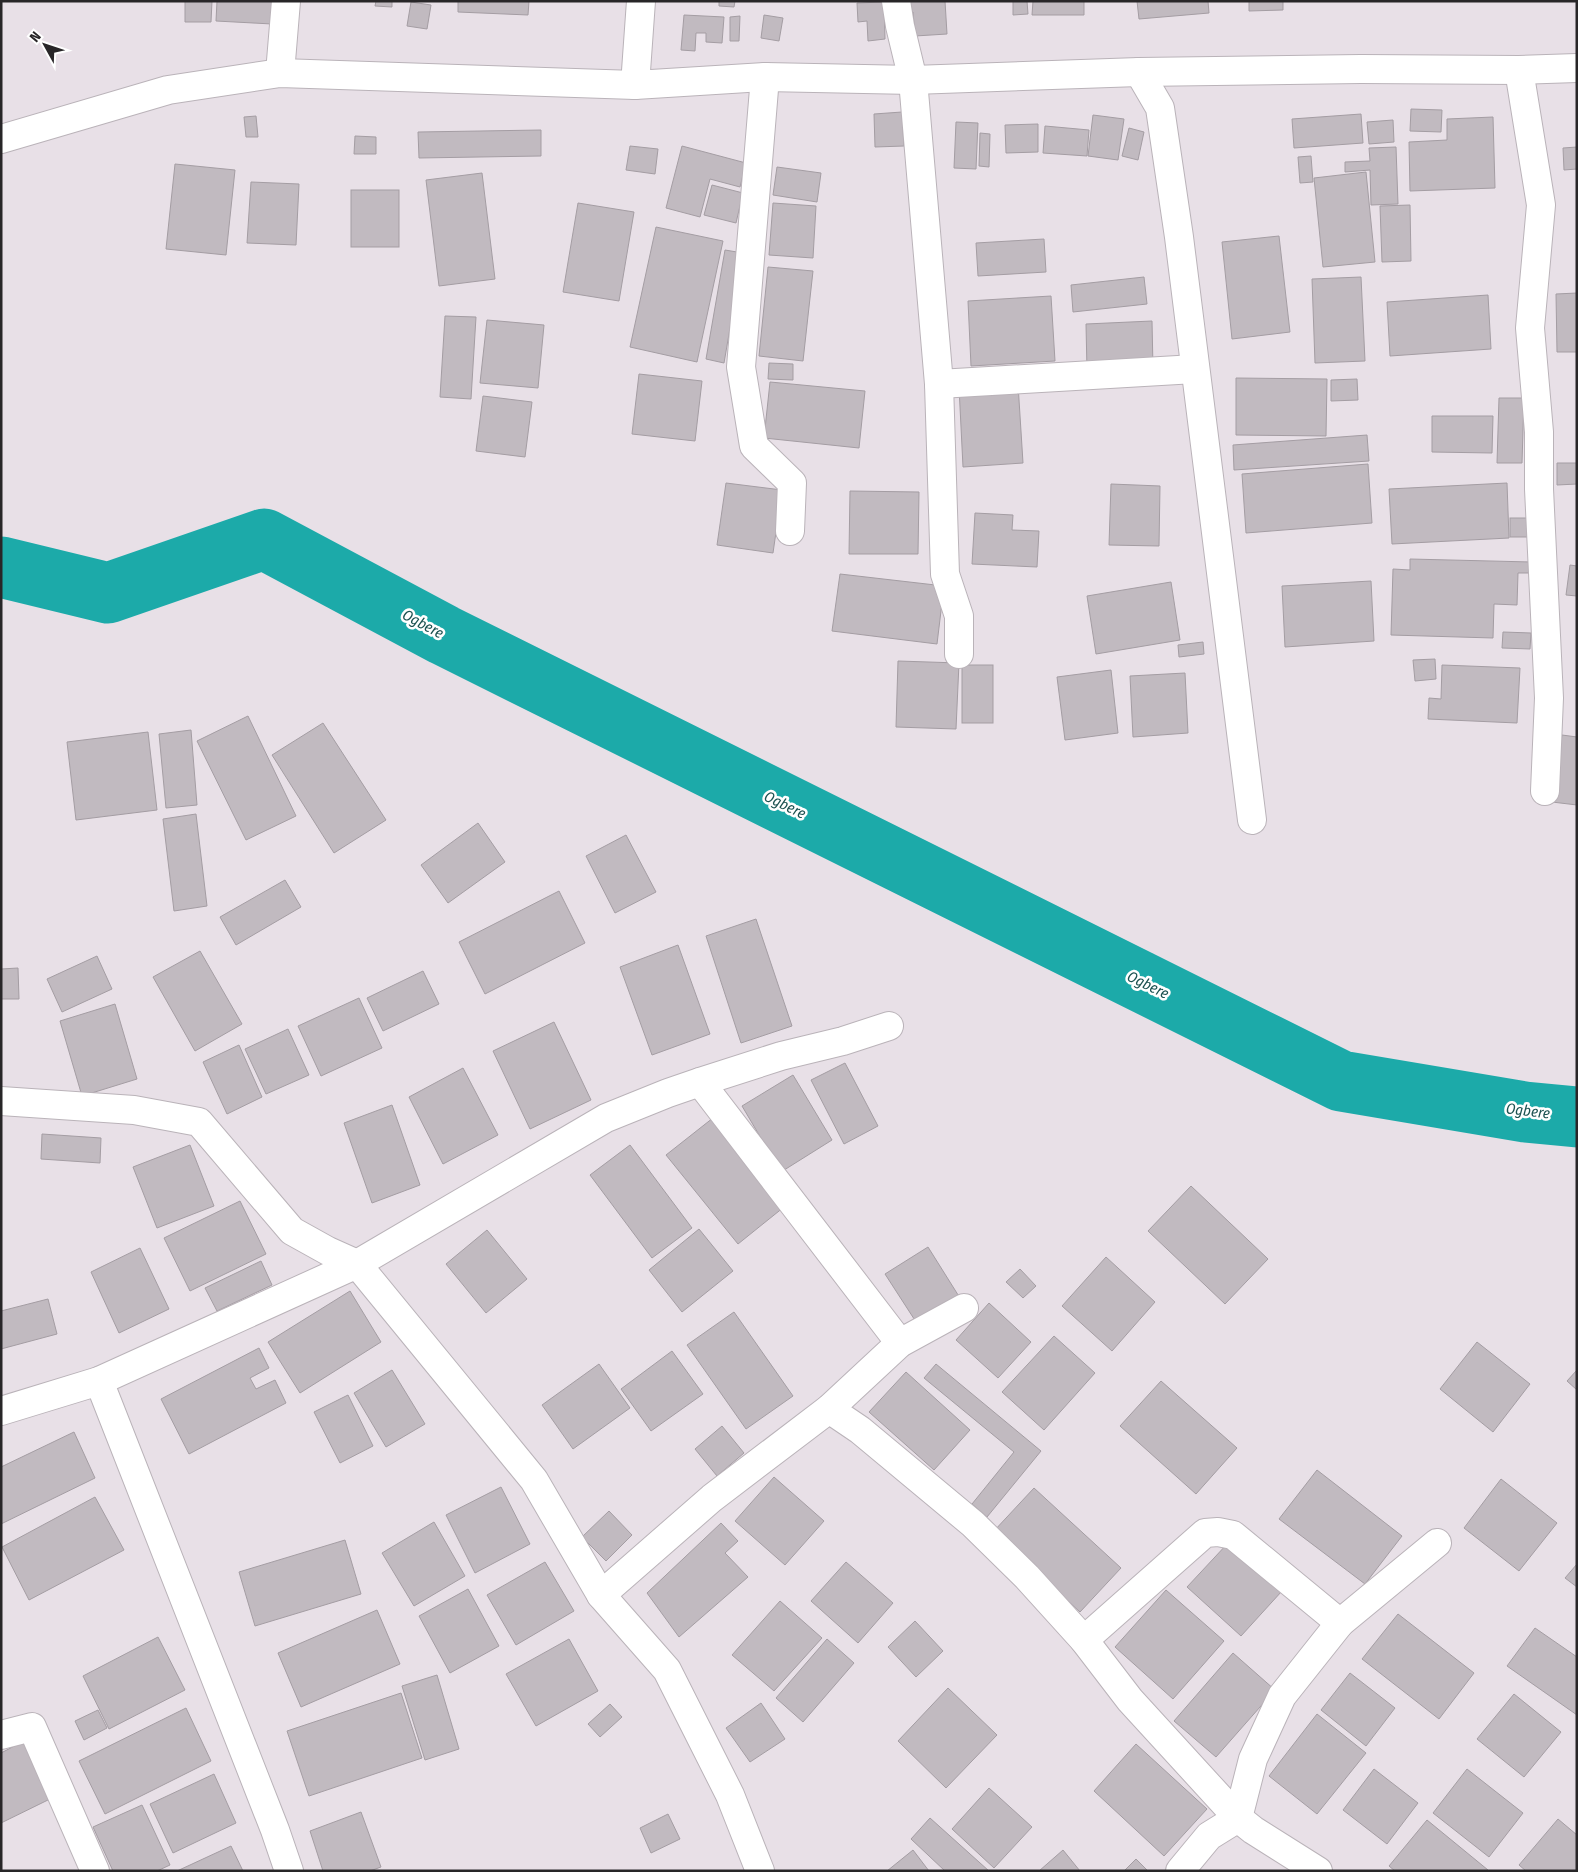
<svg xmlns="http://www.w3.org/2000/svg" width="1578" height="1872" viewBox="0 0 1578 1872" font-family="'Fira Sans Condensed',sans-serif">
<rect width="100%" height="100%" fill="#e8e0e7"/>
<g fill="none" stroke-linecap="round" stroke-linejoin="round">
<!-- river -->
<path stroke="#1caaa9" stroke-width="61" d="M1 567 108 593 264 539 444 635 1341 1081 1525 1112 1577 1117"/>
</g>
<!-- building -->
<g fill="#c1bac0" stroke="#a49da3">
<path d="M185 1H212L211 22H185Z"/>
<path d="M217 1H273L272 24 216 21Z"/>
<path d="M376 1H392V7L375 6Z"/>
<path d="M458 1H529L528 15 458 12Z"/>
<path d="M719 1H735L734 7 719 6Z"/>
<path d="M902 1H945L947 34 915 36 913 12 903 13Z"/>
<path d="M1013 1H1027L1028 14 1013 15Z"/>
<path d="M1033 1H1084V15H1032Z"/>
<path d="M1137 1H1208L1209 13 1139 19Z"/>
<path d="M1249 1H1283V10L1249 11Z"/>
<path d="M411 2 431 5 427 29 407 26Z"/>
<path d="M884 2 885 39 868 41 867 21 858 22 857 3Z"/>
<path d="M684 15 724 17 722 43 706 42V33H696L695 51 681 50Z"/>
<path d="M764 15 783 18 779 41 761 38Z"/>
<path d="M740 16 739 41H730V17Z"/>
<path d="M1411 109 1442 110 1441 132 1410 131Z"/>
<path d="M902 112 904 146 875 147 874 114Z"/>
<path d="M1361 114 1363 143 1294 148 1292 119Z"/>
<path d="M1093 115 1124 119 1118 160 1088 156Z"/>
<path d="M256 116 258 137H246L244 117Z"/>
<path d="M1493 117 1495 188 1410 191 1409 142 1447 140V119Z"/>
<path d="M1393 120 1394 142 1369 144 1367 122Z"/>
<path d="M956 122 978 123 976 169 954 168Z"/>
<path d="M1038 124V152L1006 153 1005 125Z"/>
<path d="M1045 126 1089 130 1087 156 1043 153Z"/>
<path d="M1129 128 1144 132 1138 160 1122 156Z"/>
<path d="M541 130V156L419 158 418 132Z"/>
<path d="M980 133 990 134 989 167 979 166Z"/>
<path d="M355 136 376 137V154H354Z"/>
<path d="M630 146 658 149 655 174 626 170Z"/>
<path d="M682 146 746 163 740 187 710 179 700 217 666 208Z"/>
<path d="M1396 147 1398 204 1371 205 1370 170 1345 172V162L1370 161 1369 148Z"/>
<path d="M1577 147V169L1564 170 1563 148Z"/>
<path d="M1311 156 1313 182 1300 183 1298 157Z"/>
<path d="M175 164 235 170 226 255 166 249Z"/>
<path d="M777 167 821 173 817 202 773 195Z"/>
<path d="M1366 172 1375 262 1323 267 1314 178Z"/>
<path d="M482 173 495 279 439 286 426 180Z"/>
<path d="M251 182 299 184 296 245 247 243Z"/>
<path d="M712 185 743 193 736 223 704 215Z"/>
<rect x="351" y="190" width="48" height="57"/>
<path d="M578 203 634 212 619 301 563 292Z"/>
<path d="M773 203 816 206 813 258 769 255Z"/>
<path d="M1410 205 1411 261 1382 262 1380 206Z"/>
<path d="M656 227 723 241 697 362 630 347Z"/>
<path d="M1279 236 1290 332 1232 339 1222 242Z"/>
<path d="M1044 239 1046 272 978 276 976 243Z"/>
<path d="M725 250 743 253 724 363 706 359Z"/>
<path d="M768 267 813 271 803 361 759 356Z"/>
<path d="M1144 277 1147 304 1073 312 1071 285Z"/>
<path d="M1361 277 1365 361 1315 363 1312 279Z"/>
<path d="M1577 293V352H1557L1556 294Z"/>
<path d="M1488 295 1491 349 1390 356 1387 302Z"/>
<path d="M1051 296 1055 361 971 366 968 301Z"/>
<path d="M445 316 476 317 471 399 440 397Z"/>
<path d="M487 320 544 325 538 388 480 383Z"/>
<path d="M1152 321 1153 369 1087 371 1086 324Z"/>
<path d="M769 363 793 364V380L768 379Z"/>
<path d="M639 374 702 381 695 441 632 434Z"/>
<path d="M1236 378 1327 379 1326 436 1236 435Z"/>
<path d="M1357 379 1358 400 1331 401V380Z"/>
<path d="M770 382 865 391 859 448 764 438Z"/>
<path d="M1018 384 1023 463 963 467 959 387Z"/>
<path d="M483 396 532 402 525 457 476 451Z"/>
<path d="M1499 398H1524L1522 463H1497Z"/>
<path d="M1432 416H1493L1492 453 1432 452Z"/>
<path d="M1367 435 1369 461 1234 470 1233 445Z"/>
<path d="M1557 463H1577V484L1557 485Z"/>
<path d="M1368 464 1372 523 1246 533 1242 474Z"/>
<path d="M726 483 782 490 773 553 717 545Z"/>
<path d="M1507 483 1509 538 1392 544 1389 489Z"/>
<path d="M1111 484 1160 486 1159 546 1109 545Z"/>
<path d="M850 491 919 492 918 554H849Z"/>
<path d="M975 513 1013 515 1012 530 1039 531 1037 567 972 564Z"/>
<rect x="1510" y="518" width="18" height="19"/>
<path d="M1410 559 1531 562 1530 573H1518L1517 605 1494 604 1493 638 1391 635 1393 569 1410 570Z"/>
<path d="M1570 565 1577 566V596L1566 595Z"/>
<path d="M840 574 944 586 937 644 832 631Z"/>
<path d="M1371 581 1374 641 1285 647 1282 586Z"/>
<path d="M1171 582 1180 640 1096 654 1087 596Z"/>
<path d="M1503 632 1531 633 1530 649 1502 648Z"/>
<path d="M1203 642 1204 654 1179 657 1178 645Z"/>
<path d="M1435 659 1436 679 1415 681 1413 660Z"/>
<path d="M898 661 959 663 956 729 896 727Z"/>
<rect x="962" y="665" width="31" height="58"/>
<path d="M1442 665 1520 668 1517 723 1428 719 1429 698 1441 699Z"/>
<path d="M1111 670 1118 733 1065 740 1057 677Z"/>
<path d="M1185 673 1188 733 1133 737 1130 676Z"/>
<path d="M248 716 296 816 246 840 197 741Z"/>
<path d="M323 723 386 820 334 853 272 755Z"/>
<path d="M191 730 197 805 166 808 159 734Z"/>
<path d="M148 732 157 810 76 820 67 742Z"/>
<path d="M1562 735 1577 737V805L1552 802Z"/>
<path d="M196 814 207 906 174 911 163 819Z"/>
<path d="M478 823 505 862 448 903 421 865Z"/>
<path d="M626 835 656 892 615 913 586 856Z"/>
<path d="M285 880 301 907 236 945 220 917Z"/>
<path d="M559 891 585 943 485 994 459 942Z"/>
<path d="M756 919 792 1026 741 1043 706 936Z"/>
<path d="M678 945 710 1034 652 1055 620 967Z"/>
<path d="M200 951 242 1024 195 1051 153 977Z"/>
<path d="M97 956 112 989 62 1012 47 979Z"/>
<path d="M18 968 19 999H1V969Z"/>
<path d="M423 971 439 1004 383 1031 367 998Z"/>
<path d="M359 998 382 1048 321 1076 298 1026Z"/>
<path d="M115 1004 137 1079 82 1096 60 1021Z"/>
<path d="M554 1022 591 1100 530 1129 493 1051Z"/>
<path d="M288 1029 309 1075 266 1094 245 1049Z"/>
<path d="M239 1045 262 1097 227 1114 203 1062Z"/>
<path d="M845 1063 878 1126 844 1144 811 1080Z"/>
<path d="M463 1068 498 1135 443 1164 409 1097Z"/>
<path d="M793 1075 832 1140 781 1172 742 1106Z"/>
<path d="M392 1105 420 1185 372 1203 344 1123Z"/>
<path d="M718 1114 789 1203 738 1244 666 1155Z"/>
<path d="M42 1134 101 1138 100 1163 41 1159Z"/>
<path d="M190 1145 214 1206 157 1228 133 1167Z"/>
<path d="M630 1145 692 1228 652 1258 590 1175Z"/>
<path d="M1191 1186 1268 1259 1225 1304 1148 1231Z"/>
<path d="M240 1201 266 1254 190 1291 164 1238Z"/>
<path d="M699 1229 733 1271 682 1312 649 1270Z"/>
<path d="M487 1230 527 1279 486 1313 446 1264Z"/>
<path d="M928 1247 960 1298 918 1325 885 1274Z"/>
<path d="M140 1248 169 1309 119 1333 91 1272Z"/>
<path d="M1106 1257 1155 1302 1112 1351 1062 1306Z"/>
<path d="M261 1261 272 1285 217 1311 205 1288Z"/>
<path d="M1020 1269 1036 1286 1023 1298 1006 1282Z"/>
<path d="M350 1291 381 1342 300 1393 268 1342Z"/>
<path d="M48 1299 57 1334 1 1349V1311Z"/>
<path d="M989 1303 1031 1342 998 1378 956 1340Z"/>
<path d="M734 1312 793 1396 746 1429 687 1345Z"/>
<path d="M1054 1336 1095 1373 1044 1430 1002 1392Z"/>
<path d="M1477 1342 1530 1384 1493 1432 1440 1389Z"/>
<path d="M259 1348 269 1368 250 1378 256 1389 275 1380 286 1403 189 1454 161 1399Z"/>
<path d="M672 1351 703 1394 651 1431 621 1389Z"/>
<path d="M599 1364 630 1408 573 1449 542 1405Z"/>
<path d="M936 1364 1041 1451 987 1517 972 1504 1014 1452 924 1378Z"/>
<path d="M392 1370 425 1424 386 1447 354 1393Z"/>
<path d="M1577 1370V1390L1567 1381Z"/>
<path d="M906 1372 970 1430 934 1470 869 1412Z"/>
<path d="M1161 1381 1237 1448 1196 1494 1120 1426Z"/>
<path d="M348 1395 373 1446 340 1463 314 1412Z"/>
<path d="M722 1426 744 1453 717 1476 695 1449Z"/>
<path d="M74 1432 95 1478 1 1524V1467Z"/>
<path d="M1317 1470 1402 1536 1365 1584 1279 1519Z"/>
<path d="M774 1477 824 1521 785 1565 735 1521Z"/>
<path d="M1501 1479 1557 1523 1519 1571 1464 1528Z"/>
<path d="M501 1487 530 1544 475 1573 446 1515Z"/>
<path d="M1034 1488 1121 1568 1080 1612 993 1532Z"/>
<path d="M95 1497 124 1550 29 1600 2 1547Z"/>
<path d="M609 1511 632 1535 606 1561 582 1537Z"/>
<path d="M434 1522 465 1576 414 1606 382 1553Z"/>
<path d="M721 1523 738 1541 725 1553 748 1577 679 1637 647 1593Z"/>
<path d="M345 1540 361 1594 255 1626 239 1572Z"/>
<path d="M1228 1543 1282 1591 1241 1636 1187 1587Z"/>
<path d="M545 1562 574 1611 516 1645 487 1595Z"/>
<path d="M846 1562 893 1603 858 1643 811 1601Z"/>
<path d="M1577 1564V1587L1565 1578Z"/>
<path d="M468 1589 499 1646 450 1673 419 1616Z"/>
<path d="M1166 1590 1224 1641 1173 1699 1115 1647Z"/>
<path d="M780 1601 822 1638 774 1691 732 1655Z"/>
<path d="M377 1610 400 1664 301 1707 278 1653Z"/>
<path d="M1398 1614 1474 1673 1439 1719 1362 1659Z"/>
<path d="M915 1621 943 1651 916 1677 888 1647Z"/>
<path d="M1535 1628 1577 1657V1715L1507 1666Z"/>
<path d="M158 1637 185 1690 109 1729 83 1676Z"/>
<path d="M569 1639 598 1691 536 1726 506 1674Z"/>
<path d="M827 1639 854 1663 803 1722 776 1698Z"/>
<path d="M1233 1653 1275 1690 1216 1757 1174 1721Z"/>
<path d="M1350 1673 1395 1708 1366 1746 1321 1710Z"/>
<path d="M437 1675 459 1749 425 1760 402 1686Z"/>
<path d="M948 1688 997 1735 946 1788 898 1741Z"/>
<path d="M401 1693 422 1758 309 1796 287 1731Z"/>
<path d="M1514 1694 1561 1732 1524 1777 1477 1739Z"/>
<path d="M761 1703 785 1739 750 1762 726 1728Z"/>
<path d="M610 1704 622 1717 600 1737 588 1724Z"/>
<path d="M186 1708 211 1761 105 1814 79 1761Z"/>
<path d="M98 1710 107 1728 84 1740 75 1721Z"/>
<path d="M1317 1714 1366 1753 1317 1814 1269 1776Z"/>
<path d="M24 1741 52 1798 1 1823V1753Z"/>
<path d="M1136 1744 1207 1809 1164 1856 1094 1791Z"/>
<path d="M1374 1769 1418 1803 1387 1844 1343 1810Z"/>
<path d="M1467 1769 1523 1813 1489 1857 1433 1813Z"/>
<path d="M214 1774 236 1823 173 1853 150 1804Z"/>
<path d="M989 1788 1032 1827 994 1868 952 1829Z"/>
<path d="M142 1805 170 1865 157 1871H113L93 1827Z"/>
<path d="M361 1812 381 1867 370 1871H323L310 1831Z"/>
<path d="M668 1814 680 1839 651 1853 640 1828Z"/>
<path d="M930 1818 989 1871H945L911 1839Z"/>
<path d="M1558 1819 1577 1835V1871H1526L1519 1865Z"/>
<path d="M1427 1820 1488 1870 1487 1871H1395L1389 1866Z"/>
<path d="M231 1846 243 1871H177Z"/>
<path d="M913 1850 929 1871H887Z"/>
<path d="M1063 1850 1080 1871H1039Z"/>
<path d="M1136 1859 1148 1871H1124Z"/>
</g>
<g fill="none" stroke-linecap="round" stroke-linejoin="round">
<defs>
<g id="minor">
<path d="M896 1 900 26 913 80 939 384 945 574 959 616V654"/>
<path d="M1519 70 1541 205 1530 328 1539 432V489L1549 698 1545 791"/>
<path d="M1139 72 1160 108 1179 237 1252 820"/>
<path d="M280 73 286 1"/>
<path d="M765 77 741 367 754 446 792 483 790 531"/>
<path d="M635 85 641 1"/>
<path d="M1 139 168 90 280 73 635 85 765 77 913 80 1139 72 1361 69 1519 70 1577 68"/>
<path d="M939 384 1195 369"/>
<path d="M700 1082 900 1343"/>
<path d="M1 1101 134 1110 199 1122 292 1231 328 1251 357 1264 534 1480 601 1595 667 1670 730 1795 760 1871"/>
<path d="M99 1381 275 1830 289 1871"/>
<path d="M829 1409 860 1430 973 1524 1027 1577 1084 1640 1130 1700 1238 1818 1253 1830 1318 1871"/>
<path d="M1 1411 99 1381 357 1264 606 1118 668 1093 700 1082 781 1056 843 1041 889 1026"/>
<path d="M601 1595 712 1498 829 1409 900 1343 964 1308"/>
<path d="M1084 1640 1205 1533 1218 1532 1233 1535 1340 1623"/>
<path d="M1 1735 32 1727 95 1871"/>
<path d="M1180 1871 1209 1836 1238 1818 1253 1759 1282 1696 1340 1623 1437 1543"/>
</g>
</defs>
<!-- minor casing -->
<use href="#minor" stroke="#bab3b9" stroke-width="30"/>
<!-- minor -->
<use href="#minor" stroke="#fff" stroke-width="28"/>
</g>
<g text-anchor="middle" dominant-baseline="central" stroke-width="5" stroke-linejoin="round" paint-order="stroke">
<!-- water labels -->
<g font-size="15" font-style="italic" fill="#1c5251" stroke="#fff">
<text transform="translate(423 624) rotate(28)">Ogbere</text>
<text transform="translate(785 805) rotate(26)">Ogbere</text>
<text transform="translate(1148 985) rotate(26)">Ogbere</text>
<text transform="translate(1528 1111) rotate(7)">Ogbere</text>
</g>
</g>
<!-- border -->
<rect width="1578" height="1872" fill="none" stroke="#282628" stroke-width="5"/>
<!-- north arrow -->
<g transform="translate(45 45) rotate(310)" stroke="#ffffff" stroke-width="4" paint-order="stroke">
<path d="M0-4L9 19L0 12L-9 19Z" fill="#282628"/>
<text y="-8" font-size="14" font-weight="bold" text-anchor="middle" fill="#282628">N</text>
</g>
</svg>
